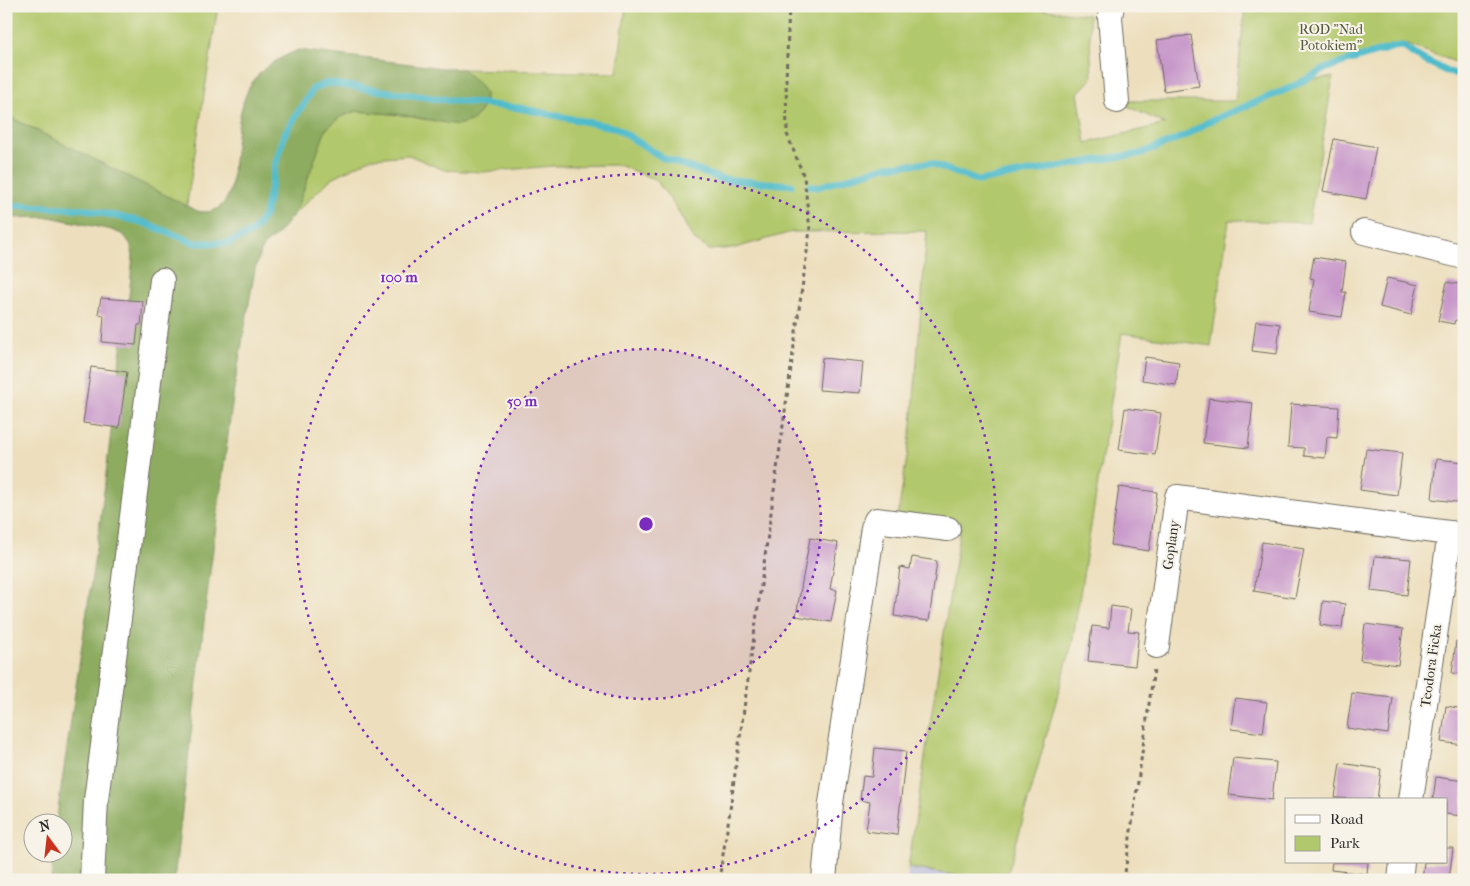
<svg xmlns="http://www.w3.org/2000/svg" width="1470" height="886" viewBox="0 0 1470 886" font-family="'IM FELL French Canon',serif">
<rect width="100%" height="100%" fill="#f7f3e8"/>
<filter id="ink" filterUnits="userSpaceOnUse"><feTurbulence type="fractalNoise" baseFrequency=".02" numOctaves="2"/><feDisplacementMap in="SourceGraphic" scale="10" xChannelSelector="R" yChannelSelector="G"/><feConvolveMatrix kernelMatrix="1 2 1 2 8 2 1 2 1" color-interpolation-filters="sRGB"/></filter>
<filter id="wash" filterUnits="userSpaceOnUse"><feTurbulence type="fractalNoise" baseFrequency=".0096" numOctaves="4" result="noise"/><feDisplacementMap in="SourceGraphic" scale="20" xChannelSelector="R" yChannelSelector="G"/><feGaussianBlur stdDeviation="1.12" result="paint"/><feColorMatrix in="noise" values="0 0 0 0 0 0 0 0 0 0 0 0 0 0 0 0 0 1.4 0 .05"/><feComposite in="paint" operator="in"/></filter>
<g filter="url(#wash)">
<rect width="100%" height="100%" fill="#eddfbd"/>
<!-- industrial -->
<path fill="#c0c2dd" d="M908 868 986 880H907Z"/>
<!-- green -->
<g fill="#b2c86c" stroke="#6e7a4c">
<path d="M6 6H218L186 210 118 172 6 115Z"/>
<path d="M626 6H1014L1089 15 1092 78 1078 93 1086 143 1165 124 1117 101H1235L1245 6H1464V65L1402 43 1298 81 1333 77 1309 223 1229 220 1211 346 1122 333 1072 644 1006 880H986L908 868 961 522 898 515 912 424 927 231 792 232 735 248 710 250 693 239 677 209 656 180 619 165 552 166 482 172 444 170 409 155 372 158 332 178 295 213 320 142 326 129 340 117 357 111 403 115 427 120 485 93 479 84 462 69 617 73Z"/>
</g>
<!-- forest -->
<path fill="#8dac60" stroke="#5c6c46" d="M298 50 442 68 462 69 479 84 485 93V104L474 120 457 125 403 115 356 111 340 117 326 129 295 213 277 235 263 246 255 269 234 389 208 587 174 880H51L53 854H62V824L56 823 101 515 122 341 129 296 133 256 131 245 124 235 112 230 50 217 6 218V115L197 211C211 214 221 210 228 196 232 188 232 178 233 169 237 143 237 106 252 83 263 66 280 58 298 50Z"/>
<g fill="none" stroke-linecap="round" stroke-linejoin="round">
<!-- stream -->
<g stroke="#4fbbcb" stroke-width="7">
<path d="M810 186 818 187 887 166 930 163 978 181 1104 159 1140 154 1185 136 1210 121 1290 88 1325 69 1341 63 1394 47 1402 46 1422 59 1446 71 1464 76"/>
<path d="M6 205 85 209 142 222 195 243H229L254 231 265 214 276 162 285 133 313 89 327 83 439 99 519 108 616 128 663 158 721 179 791 185"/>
</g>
</g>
<g id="blocks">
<!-- building -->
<g fill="#c898ca">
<path d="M1191 35 1199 86 1164 91 1157 40Z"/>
<path d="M1334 139 1376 147 1366 199 1323 191Z"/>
<path d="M1463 202H1464V225L1458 223Z"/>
<path d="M1314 257 1346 262 1342 292H1346L1342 317 1309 312 1314 279 1310 278Z"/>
<path d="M1387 278 1418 285 1411 315 1380 307Z"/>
<path d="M1447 282 1464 285V322L1455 320 1454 324 1438 321Z"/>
<path d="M101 298 143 301 141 325H138L136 345 102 342 104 315 98 314Z"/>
<path d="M1256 321 1280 324 1277 354 1252 351Z"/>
<path d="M1145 357 1179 362 1176 385 1142 380Z"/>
<path d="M822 358 863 362 860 393 819 390Z"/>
<path d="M91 367 127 372 119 428 83 423Z"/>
<path d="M1209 398 1253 403 1248 448 1203 443Z"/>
<path d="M1291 404 1339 407 1337 438 1327 437 1325 458 1304 456V448L1288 447Z"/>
<path d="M1125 408 1161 413 1155 455 1119 450Z"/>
<path d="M1366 449 1402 453 1397 495 1360 490Z"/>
<path d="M1436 459 1464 462V503L1432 499Z"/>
<path d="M1119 487 1157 492 1149 551 1111 545Z"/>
<path d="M810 538 838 543 830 589 837 590 831 622 796 616Z"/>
<path d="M1262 542 1304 549 1295 598 1254 591Z"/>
<path d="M1375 556 1411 559 1407 595 1371 591Z"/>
<path d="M912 557 937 561 929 621 894 616 900 567 910 569Z"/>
<path d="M1323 601 1345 604 1342 628 1320 625Z"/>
<path d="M1111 606 1131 609 1128 631 1139 632 1135 666 1088 661 1092 626 1109 628Z"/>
<path d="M1365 624 1403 629 1398 665 1360 660Z"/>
<path d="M1456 641 1464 642V674L1452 673Z"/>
<path d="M1352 693 1393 698 1388 734 1347 728Z"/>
<path d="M1235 698 1267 702 1263 733 1231 729Z"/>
<path d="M1446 706 1464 709V745L1441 742Z"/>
<path d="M875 748 906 751 897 835 866 831 870 802 860 800 863 776 872 777Z"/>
<path d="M1233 758 1276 762 1272 800 1228 795Z"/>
<path d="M1340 763 1381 769 1377 800 1335 798Z"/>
<path d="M1436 777 1464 781 1461 816 1446 814V800H1433Z"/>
<path d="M1446 848H1453L1449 880H1422L1424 862H1446Z"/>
<path d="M1332 862H1368L1367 874 1331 870Z"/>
</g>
</g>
</g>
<g filter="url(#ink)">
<use href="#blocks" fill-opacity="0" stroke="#6f6a5e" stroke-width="1"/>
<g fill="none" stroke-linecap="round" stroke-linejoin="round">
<defs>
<g id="minor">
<path d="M1112 6 1110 17 1117 101"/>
<path d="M1364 232 1464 257"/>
<path d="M1157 646 1177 497 1464 535"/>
<path d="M1411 800 1450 533"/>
<path d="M92 880 96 800 162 280"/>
<path d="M824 880 831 803 873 528 876 520 948 529"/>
<path d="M1400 880 1402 862"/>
</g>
</defs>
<!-- minor casing -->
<use href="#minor" stroke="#6f6a5e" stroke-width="26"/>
<!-- path -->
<g stroke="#6f6a5e" stroke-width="3" stroke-dasharray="4 4" stroke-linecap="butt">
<path d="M719 880 729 817 810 230 804 177 787 134 786 80 789 6"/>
<path d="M1124 880 1154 669"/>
</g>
<!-- minor -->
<use href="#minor" stroke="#fff" stroke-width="24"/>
</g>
</g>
<!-- distance rings -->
<circle cx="646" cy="524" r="175" fill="#7b2cbf" fill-opacity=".12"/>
<g fill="none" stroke="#7b2cbf" stroke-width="2.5" stroke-dasharray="2.5 5">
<circle cx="646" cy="524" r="175"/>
<circle cx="646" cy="524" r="350"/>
</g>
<g text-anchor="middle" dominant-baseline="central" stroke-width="4" stroke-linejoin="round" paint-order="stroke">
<!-- park labels -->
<g font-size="14" fill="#545a3e" stroke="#f7f3e8">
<text x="1331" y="29">ROD "Nad<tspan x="1331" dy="16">Potokiem"</tspan></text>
</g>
<!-- street labels -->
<g font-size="14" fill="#2b2b2b" stroke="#f7f3e8">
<text transform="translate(1171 545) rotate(-82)">Goplany</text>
<text transform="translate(1431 666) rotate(-82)">Teodora Ficka</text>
</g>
</g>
<circle cx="646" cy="524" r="8" fill="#7b2cbf" stroke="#f7f3e8" stroke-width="2.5"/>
<g font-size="15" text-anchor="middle" font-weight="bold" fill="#7b2cbf" stroke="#f7f3e8" stroke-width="4" stroke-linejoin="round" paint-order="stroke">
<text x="399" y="282">100 m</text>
<text x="522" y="406">50 m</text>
</g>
<!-- margin -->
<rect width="1470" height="886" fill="none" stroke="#f7f3e8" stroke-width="25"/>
<!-- legend -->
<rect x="1285" y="798" width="162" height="65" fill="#f7f3e8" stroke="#a5a39c"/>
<rect x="1295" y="815" width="25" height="8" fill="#ffffff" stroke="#a5a39c"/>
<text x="1330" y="824" font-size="15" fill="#2b2b2b">Road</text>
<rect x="1295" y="836" width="25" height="15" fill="#b2c86c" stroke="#a5a39c"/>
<text x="1330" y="848" font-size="15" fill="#2b2b2b">Park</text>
<!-- north arrow -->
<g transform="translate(48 838) rotate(345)"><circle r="24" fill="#f7f3e8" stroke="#a5a39c"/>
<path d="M0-4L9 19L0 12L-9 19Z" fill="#c8321e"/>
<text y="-8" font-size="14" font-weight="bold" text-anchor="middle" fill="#2b2b2b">N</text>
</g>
</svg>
